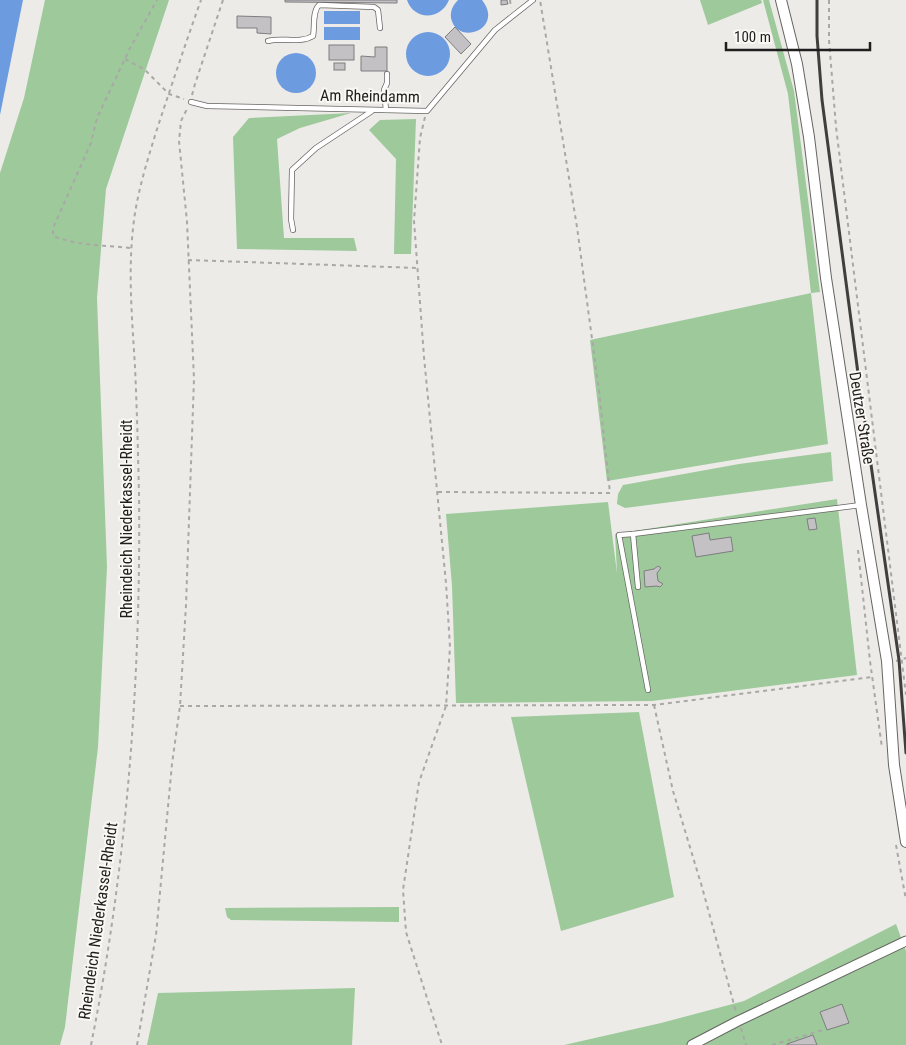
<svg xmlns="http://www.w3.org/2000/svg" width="906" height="1045" viewBox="0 0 906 1045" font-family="'Roboto Condensed',sans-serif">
<rect width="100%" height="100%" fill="#edebe8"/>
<!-- green -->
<g fill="#9dc99b">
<path d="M45 0H169L106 189 97 298 107 567 98 747 65 1027 60 1045H0V173L24 98Z"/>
<path d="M700 0H761L762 3 708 25Z"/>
<path d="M763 0H769L794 91 820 292 811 293 828 444 607 481 590 340 811 293 788 94Z"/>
<path d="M351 113 300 128 277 139 284 238H354L357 251 237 249 233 137 249 118Z"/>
<path d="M416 119 411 254H394L396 159 369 130 380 120Z"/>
<path d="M831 452 833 481 625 508 617 504 618 494 623 485 739 464Z"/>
<path d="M837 499 857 675 652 701 456 703 452 586 446 514 608 502 617 573 615 534Z"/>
<path d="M639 712 674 897 561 931 511 717Z"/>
<path d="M399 907V922L231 920 227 917 225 908Z"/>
<path d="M896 924 906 951V1045H564L661 1023 744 1001Z"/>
<path d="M355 988 352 1045H147L158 993Z"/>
</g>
<!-- water -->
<g fill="#6d9be0">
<path d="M0 0H23L0 115Z"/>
<path d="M407 0H449C441 20 414 21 407 0Z"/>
<path d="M458 0H482C505 29 457 47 451 18 450 11 453 5 458 0Z"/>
<rect x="324" y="11" width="36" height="13"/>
<rect x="324" y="27" width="36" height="13"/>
<circle cx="428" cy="54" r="22"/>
<circle cx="296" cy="73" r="20"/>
</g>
<!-- building -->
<g fill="#c3c1c4" stroke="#7e7d7f">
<path d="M285 0H397V3L285 2Z"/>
<path d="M501 0H507L508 4 501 5Z"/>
<path d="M237 16 271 17V34L257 33V28H237Z"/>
<path d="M455 27 471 44 461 54 445 37Z"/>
<rect x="329" y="45" width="25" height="15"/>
<path d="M375 47H387V71H361V56L375 57Z"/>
<rect x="334" y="63" width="11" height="7"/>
<path d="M815 518 817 529 809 530 807 519Z"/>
<path d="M709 533 710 540 731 537 733 551 696 557 692 536Z"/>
<path d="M658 566 661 568 657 573 658 581 663 584 660 587 657 586 645 587 644 571 654 569Z"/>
<path d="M842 1004 849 1023 827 1030 820 1012Z"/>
<path d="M813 1035 817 1045H787V1044Z"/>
</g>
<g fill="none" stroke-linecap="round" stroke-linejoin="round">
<defs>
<g id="service">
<path d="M268 41C282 37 300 44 313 36 315 27 312 12 319 5L374 7 378 10 380 28"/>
<path d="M191 102 207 106 427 111 495 30 533 0"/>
<path d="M386 110 384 90 387 83V74"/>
<path d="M293 230 291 219 292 170 316 148 372 111"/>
<path d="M633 534 619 535 648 690"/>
<path d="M638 587 633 534 861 505"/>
</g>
<path id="minor" d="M692 1045 738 1021 906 941"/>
<path id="tertiary" d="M781 0 797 64 809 137 826 278 861 505 887 661 894 765 906 842"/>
</defs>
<!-- service casing -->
<use href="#service" stroke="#676563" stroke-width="6"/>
<!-- minor casing -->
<use href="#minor" stroke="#676563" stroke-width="11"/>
<!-- tertiary casing -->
<use href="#tertiary" stroke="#676563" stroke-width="12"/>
<!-- path -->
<g stroke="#aaa8a6" stroke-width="2" stroke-dasharray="4 4" stroke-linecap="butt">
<path d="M510 0 511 8"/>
<path d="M829 0V40L836 127 906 695"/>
<path d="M125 59 145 70 169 94 184 99"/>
<path d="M192 95 195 84 223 0"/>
<path d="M425 117 420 138 414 221 424 357 446 583 450 647 446 706 419 782 403 890 406 932 442 1045"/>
<path d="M130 248C104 245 78 246 53 236V228L91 143 97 118 130 48 157 0"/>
<path d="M188 260 418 268"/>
<path d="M438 492 610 493 599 391 577 227 540 0"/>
<path d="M858 550 870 661 882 748"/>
<path d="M896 661 906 658"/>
<path d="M654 705 673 791 702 887 736 1012"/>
<path d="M180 706 654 705 872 677"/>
<path d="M896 845 906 900"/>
<path d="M741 1028 746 1045"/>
<path d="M91 1045C127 866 141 677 139 495 138 452 137 410 135 367 132 316 127 265 135 213 140 183 149 155 158 126 172 84 186 42 201 0"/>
<path d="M137 1045 156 935 172 764 180 706 186 605 194 379 187 222 179 141 181 121 188 107"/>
<path d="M772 1045 823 1030"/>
</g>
<!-- service -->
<use href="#service" stroke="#fff" stroke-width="4.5"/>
<!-- minor -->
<use href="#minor" stroke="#fff" stroke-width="9"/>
<!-- tertiary -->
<use href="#tertiary" stroke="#fff" stroke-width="10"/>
<!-- rail -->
<path stroke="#403f3e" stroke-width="3" d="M817 0V36L822 100 859 381 899 660 906 753"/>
</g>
<g text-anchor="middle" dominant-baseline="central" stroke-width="4" stroke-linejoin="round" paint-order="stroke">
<!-- street labels -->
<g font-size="16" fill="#201f1e" stroke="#faf8f5">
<text transform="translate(370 96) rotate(1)">Am Rheindamm</text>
<text transform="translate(862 418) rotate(81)">Deutzer Straße</text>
<text transform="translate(126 519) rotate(-90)">Rheindeich Niederkassel-Rheidt</text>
<text transform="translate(98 921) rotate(-82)">Rheindeich Niederkassel-Rheidt</text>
</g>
</g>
<!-- scale -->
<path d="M726 42v8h144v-8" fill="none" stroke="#201f1e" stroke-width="2.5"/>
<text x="734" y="42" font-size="15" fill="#201f1e" stroke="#faf8f5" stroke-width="4" paint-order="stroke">100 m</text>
</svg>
